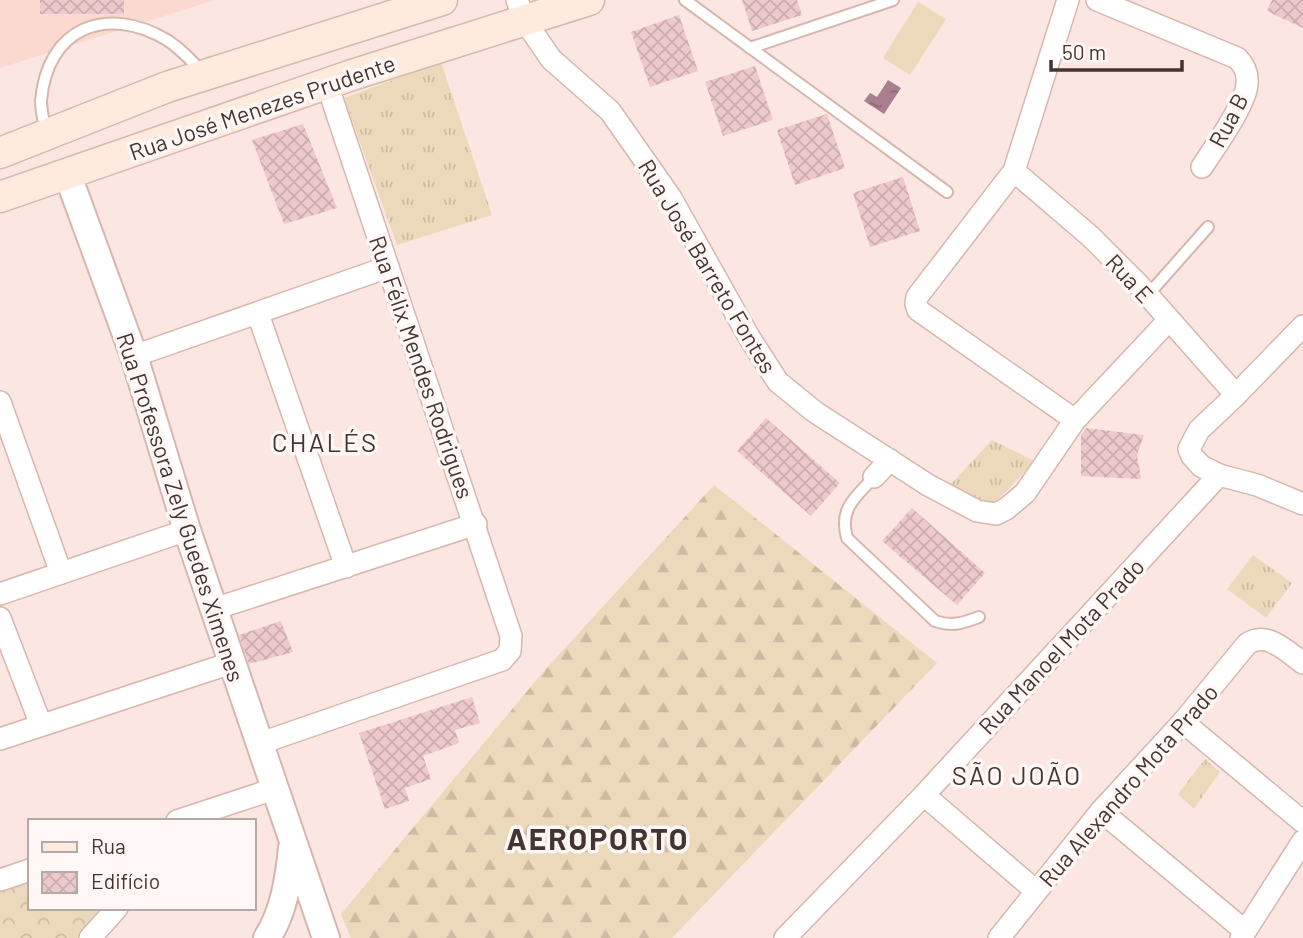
<svg xmlns="http://www.w3.org/2000/svg" width="1303" height="938" viewBox="0 0 1303 938" font-family="Barlow,sans-serif">
<defs>
<pattern id="grass-tufts" width="24" height="20" patternUnits="userSpaceOnUse" patternTransform="scale(1.75)"><rect width="24" height="20" fill="#ecd9bc"/><path d="M3 7l-1-3M5 7V3M7 7l1-3M15 17l-1-3M17 17v-4M19 17l1-3" fill="none" stroke="#ccbba2"/></pattern>
<pattern id="forest-firs" width="22" height="20" patternUnits="userSpaceOnUse" patternTransform="scale(1.75)"><rect width="22" height="20" fill="#ecd9bc"/><path d="M5 1l3.5 6h-7zM16 11l3.5 6h-7z" fill="#ccbba2"/></pattern>
<pattern id="park-crowns" width="20" height="18" patternUnits="userSpaceOnUse" patternTransform="scale(1.75)"><rect width="20" height="18" fill="#ecd9bc"/><path d="M2 6a3 3 0 1 1 6 0M12 15a3 3 0 1 1 6 0" fill="none" stroke="#ccbba2"/></pattern>
<pattern id="water-ripples" width="26" height="14" patternUnits="userSpaceOnUse" patternTransform="scale(1.75)"><rect width="26" height="14" fill="#a97f90"/><path d="M2 4q2-2 4 0t4 0M15 11q2-2 4 0t4 0" fill="none" stroke="#8b6976"/></pattern>
<pattern id="building-cross-hatch" width="8" height="8" patternUnits="userSpaceOnUse" patternTransform="scale(1.75)"><rect width="8" height="8" fill="#edc9cb"/><path d="M0 0l8 8M0 8l8-8" fill="none" stroke="#ccadaf"/></pattern>
</defs>
<rect width="100%" height="100%" fill="#fbe6e1"/>
<!-- built -->
<path fill="#fbd9cf" d="M0 0H215L0 68Z"/>
<!-- grass -->
<g fill="url(#grass-tufts)">
<path d="M441 62 492 215 397 245 344 98Z"/>
<path d="M992 440 1035 461 993 505 982 506 951 484Z"/>
<path d="M1253 555 1292 583 1266 618 1227 589Z"/>
<path d="M1205 759 1220 772 1194 809 1178 794Z"/>
</g>
<!-- forest -->
<path fill="url(#forest-firs)" d="M714 485 937 663 672 938H351L341 914 544 671Z"/>
<!-- park -->
<path fill="url(#park-crowns)" d="M30 881V908H113L88 938H0V891Z"/>
<!-- pitch -->
<path fill="#ecd9bc" d="M918 2 946 19 910 75 883 58Z"/>
<!-- water -->
<path fill="url(#water-ripples)" d="M888 80 901 88 884 114 864 101 870 93 877 97Z"/>
<!-- building -->
<g fill="url(#building-cross-hatch)">
<rect x="40" y="0" width="84" height="14"/>
<path d="M742 0H797L802 15 752 31Z"/>
<path d="M1272 0H1303V28L1267 11Z"/>
<path d="M679 15 698 71 650 87 631 32Z"/>
<path d="M755 66 773 120 723 136 705 82Z"/>
<path d="M827 114 845 168 795 185 777 130Z"/>
<path d="M303 124 337 208 284 224 252 140Z"/>
<path d="M903 177 920 231 870 247 853 193Z"/>
<path d="M766 418 840 483 811 516 737 451Z"/>
<path d="M1086 428 1144 435 1137 455 1141 479 1081 476V435Z"/>
<path d="M912 508 985 573 957 605 882 541Z"/>
<path d="M281 621 293 652 249 664 239 635Z"/>
<path d="M472 697 480 723 455 730 459 743 423 756 431 779 405 788 409 801 385 809 359 733Z"/>
</g>
<g fill="none" stroke-linecap="round" stroke-linejoin="round">
<defs>
<g id="service">
<path d="M685 0 947 192"/>
<path d="M750 48 893 0"/>
<path d="M46 133C44 123 41 111 41 101 47 28 106 4 167 40 181 49 192 61 203 73"/>
<path d="M1147 296 1208 227"/>
<path d="M874 477C855 498 839 508 847 538L935 621C952 627 963 623 979 617"/>
</g>
<g id="minor">
<path d="M517 0 525 21 551 59 610 111 671 198 749 337 778 382 815 412 928 485 977 511 996 514 1006 509 1025 493 1075 420 1168 321"/>
<path d="M1068 0 1014 171 917 297 916 304 918 310 1075 420"/>
<path d="M1097 0 1237 58C1244 65 1248 72 1247 83 1247 103 1214 148 1202 167"/>
<path d="M1014 171 1090 236 1138 284 1236 395"/>
<path d="M258 314 346 567"/>
<path d="M1303 326 1236 395 1199 430 1189 449 1192 456 1201 466 1219 475 1257 485 1303 504"/>
<path d="M134 356 388 267"/>
<path d="M0 402 61 573"/>
<path d="M874 477 890 460"/>
<path d="M0 594 187 530"/>
<path d="M214 609 476 524"/>
<path d="M0 618 41 725"/>
<path d="M1183 722 1303 822"/>
<path d="M0 739 231 663"/>
<path d="M258 744 502 660 510 651 511 636 327 84"/>
<path d="M924 795 1036 891"/>
<path d="M1101 811 1245 931"/>
<path d="M177 821 274 789"/>
<path d="M0 880 30 870"/>
<path d="M90 938 117 908"/>
<path d="M785 938 924 795 1219 475"/>
<path d="M999 938 1101 811 1183 722 1247 644C1267 630 1287 652 1303 663"/>
<path d="M1241 938 1303 841"/>
</g>
<g id="tertiary">
<path d="M67 173 134 356 187 530 326 938"/>
<path d="M267 938C284 912 289 878 292 848"/>
</g>
<g id="secondary">
<path d="M0 153 167 87 442 0"/>
<path d="M0 197 352 75 589 0"/>
</g>
</defs>
<!-- service casing -->
<use href="#service" stroke="#d7b6ad" stroke-width="14"/>
<!-- minor casing -->
<use href="#minor" stroke="#d7b6ad" stroke-width="24"/>
<!-- tertiary casing -->
<use href="#tertiary" stroke="#d7b6ad" stroke-width="30"/>
<!-- secondary casing -->
<use href="#secondary" stroke="#d7b6ad" stroke-width="33"/>
<!-- service -->
<use href="#service" stroke="#fff" stroke-width="10"/>
<!-- minor -->
<use href="#minor" stroke="#fff" stroke-width="21"/>
<!-- tertiary -->
<use href="#tertiary" stroke="#fff" stroke-width="26"/>
<!-- secondary -->
<use href="#secondary" stroke="#feebdd" stroke-width="30"/>
</g>
<g text-anchor="middle" dominant-baseline="central" stroke-width="7" stroke-linejoin="round" paint-order="stroke">
<!-- street labels -->
<g font-size="23" fill="#433532" stroke="#fef7f5">
<text transform="translate(262 107) rotate(-19)">Rua José Menezes Prudente</text>
<text transform="translate(1228 120) rotate(-62)">Rua B</text>
<text transform="translate(708 266) rotate(59)">Rua José Barreto Fontes</text>
<text transform="translate(1130 278) rotate(47)">Rua E</text>
<text transform="translate(422 367) rotate(71)">Rua Félix Mendes Rodrigues</text>
<text transform="translate(181 507) rotate(72)">Rua Professora Zely Guedes Ximenes</text>
<text transform="translate(1061 646) rotate(-47)">Rua Manoel Mota Prado</text>
<text transform="translate(1128 785) rotate(-49)">Rua Alexandro Mota Prado</text>
</g>
<!-- quarter labels -->
<g font-size="26" letter-spacing="2" fill="#433532" stroke="#fef7f5">
<text x="325" y="441">CHALÉS</text>
<text x="1017" y="774">SÃO JOÃO</text>
</g>
<!-- district labels -->
<g font-size="30" font-weight="bold" letter-spacing="2" fill="#433532" stroke="#fef7f5">
<text x="598" y="838">AEROPORTO</text>
</g>
</g>
<!-- legend -->
<rect x="28" y="819" width="228" height="91" fill="#fef7f5" stroke="#b3a9a7" stroke-width="2"/>
<rect x="42" y="842" width="35" height="10" fill="#feebdd" stroke="#b3a9a7" stroke-width="2"/>
<text x="91" y="854" font-size="21" fill="#433532">Rua</text>
<rect x="42" y="872" width="35" height="21" fill="url(#building-cross-hatch)" stroke="#b3a9a7" stroke-width="2"/>
<text x="91" y="889" font-size="21" fill="#433532">Edifício</text>
<!-- scale -->
<path d="M1051 60v10h131v-10" fill="none" stroke="#433532" stroke-width="3.5"/>
<text x="1062" y="60" font-size="21" fill="#433532" stroke="#fef7f5" stroke-width="5" paint-order="stroke">50 m</text>
</svg>
